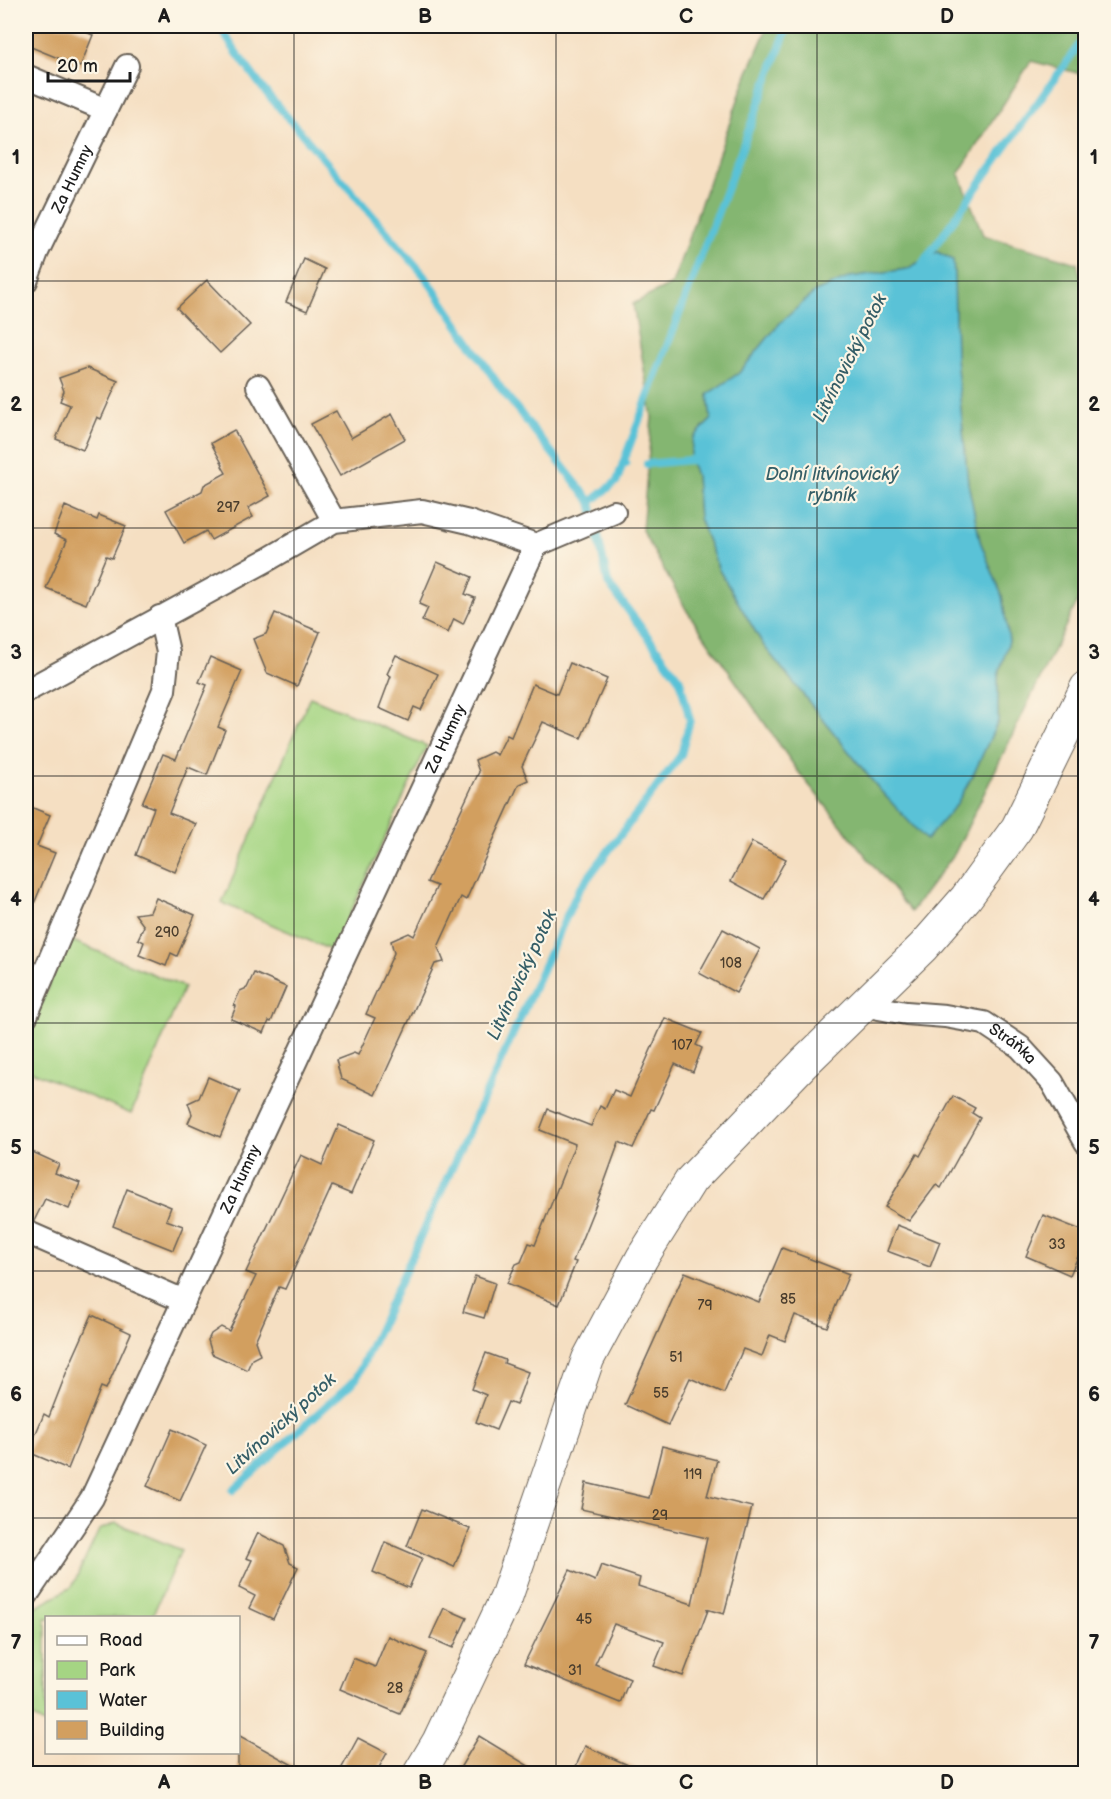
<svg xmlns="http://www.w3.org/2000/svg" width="1111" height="1799" viewBox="0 0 1111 1799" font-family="'Balsamiq Sans',sans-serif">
<rect width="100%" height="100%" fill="#fcf5e5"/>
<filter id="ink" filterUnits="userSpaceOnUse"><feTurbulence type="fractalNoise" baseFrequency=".0167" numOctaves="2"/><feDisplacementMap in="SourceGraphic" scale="12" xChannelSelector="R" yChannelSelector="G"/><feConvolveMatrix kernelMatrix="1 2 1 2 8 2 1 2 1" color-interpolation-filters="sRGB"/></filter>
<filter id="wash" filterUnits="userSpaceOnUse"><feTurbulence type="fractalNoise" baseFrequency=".008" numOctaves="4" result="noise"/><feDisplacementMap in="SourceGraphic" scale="24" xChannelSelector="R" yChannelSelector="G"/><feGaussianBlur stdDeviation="1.35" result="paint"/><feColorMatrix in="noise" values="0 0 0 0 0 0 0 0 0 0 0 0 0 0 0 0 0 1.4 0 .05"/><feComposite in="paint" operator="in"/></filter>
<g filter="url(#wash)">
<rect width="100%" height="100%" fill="#f5dfc2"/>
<!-- green -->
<g fill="#a5d583" stroke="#607850" stroke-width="1.5">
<path d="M310 697 427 746 333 951 222 903Z"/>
<path d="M68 939 184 987 131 1114 26 1069V1040Z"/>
<path d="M116 1523 181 1550 152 1617 46 1618V1725L26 1714V1612L72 1587 99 1530Z"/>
</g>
<!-- forest -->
<path fill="#84b671" stroke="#506946" stroke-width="1.5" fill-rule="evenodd" d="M768 26H1085V75L1031 61 959 173 983 235 1077 263 1086 297 1085 586 955 853 911 912 797 770 687 611 642 530 652 417 633 304 672 284 748 72ZM937 252 953 260 954 276 956 357 968 483 980 541 1002 596 1009 641 998 676V721L975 771 956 805 926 839 879 789 764 646 719 570 699 518 696 475 690 460 693 438 711 420 708 394 739 373 780 323 850 277 907 269Z"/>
<!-- water -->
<path fill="#5ac2d7" stroke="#3b6f7a" stroke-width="1.5" d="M937 252 953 260 954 276 956 357 968 483 980 541 1002 596 1009 641 998 676V721L975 771 956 805 926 840 879 789 764 646 719 570 699 518 696 475 690 460 693 438 711 420 708 394 739 373 780 323 815 292 850 277 907 269Z"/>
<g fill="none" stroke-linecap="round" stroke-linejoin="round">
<!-- stream -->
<g stroke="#5ac2d7" stroke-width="8">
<path d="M219 26 236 52 264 90 424 275 502 390 591 502"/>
<path d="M922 264 1086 35"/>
<path d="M623 463 788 26"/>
<path d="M647 464 690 460 701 463"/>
<path d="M233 1490 356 1379 578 891 681 755 690 720 680 680 608 583 591 502 617 481 623 463H626"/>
</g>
</g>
<g id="blocks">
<!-- building -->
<g fill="#d29f5f">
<path d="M26 26H71L93 35 80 67 26 45Z"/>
<path d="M304 259 325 269 307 311 286 302Z"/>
<path d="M207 280 250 325 220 353 177 308Z"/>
<path d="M87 368 118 381 101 419 97 417 83 450 56 439 70 405 60 401 64 391 59 378Z"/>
<path d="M336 411 351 438 392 414 405 439 340 476 311 424Z"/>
<path d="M234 430 270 496 248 508 253 517 211 540 206 531 184 543 166 510 202 491 204 485 226 473 222 466 223 465 211 443Z"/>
<path d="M65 506 97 520 99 515 126 526 112 558 106 556 86 604 46 588 67 540 54 534Z"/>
<path d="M437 562 472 577 465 594 475 598 463 624 454 619 448 633 422 621 428 608 419 604Z"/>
<path d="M275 613 320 632 297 686 267 673 253 639 266 634Z"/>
<path d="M396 655 438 674 421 710 414 707 408 721 379 708 391 676 387 674Z"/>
<path d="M210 657 242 671 218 727 225 730 207 775 188 767 169 813 196 824 175 872 136 855 154 808 142 803 163 754 176 759 207 685 199 682Z"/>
<path d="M570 663 607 679 581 738 543 722 522 766 528 780 519 784 466 900 461 897 438 947 444 962 435 964 375 1095 341 1079 336 1060 354 1053 358 1055 375 1018 366 1014 394 953 391 941 409 933 414 936 437 886 427 882 479 772 475 760 492 752 497 755 507 735 511 737 533 684 557 694Z"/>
<path d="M26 805 50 815 37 846 55 853 26 923Z"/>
<path d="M752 842 786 859 764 899 731 881Z"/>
<path d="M156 898 195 915 177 956 171 953 166 966 139 955 144 942 138 939 144 926 135 914 150 912Z"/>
<path d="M723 929 760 949 736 993 699 973Z"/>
<path d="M254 973 286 987 271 1022 269 1021 264 1033 231 1019 236 1006 234 1005 240 991 247 988Z"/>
<path d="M665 1018 702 1033 696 1045 702 1048 693 1072 675 1064 654 1110 651 1109 633 1148 619 1142 602 1189 573 1261 576 1262 559 1305 507 1283 516 1264 521 1262 529 1243 535 1245 575 1144 540 1130 548 1109 591 1126 600 1106 605 1109 614 1090 630 1097Z"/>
<path d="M208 1077 240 1091 220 1137 188 1123 192 1114 188 1103 199 1098Z"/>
<path d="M953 1096 975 1108 972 1113 980 1118 941 1188 936 1185 909 1221 885 1207 917 1154 920 1156Z"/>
<path d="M339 1125 374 1140 351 1194 332 1186 285 1289 279 1287 255 1341 260 1355 252 1359 247 1370 212 1354 208 1340 211 1334 221 1327 229 1331 256 1276 246 1272 301 1155 322 1165Z"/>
<path d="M26 1149 59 1164 55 1173 80 1183 69 1209 45 1199 34 1221 26 1219Z"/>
<path d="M127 1189 171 1207 166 1220 183 1226 173 1250 113 1226Z"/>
<path d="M1043 1215 1086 1232V1238L1070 1275 1026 1256Z"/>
<path d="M897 1225 940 1242 930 1267 887 1251Z"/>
<path d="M782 1248 849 1274 827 1327 795 1315 785 1341 770 1335 762 1356 743 1349 724 1393 690 1378 668 1425 625 1405 685 1272 759 1302Z"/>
<path d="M475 1276 495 1283 484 1318 463 1312Z"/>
<path d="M92 1315 131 1333 106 1389 101 1387 68 1469 28 1452 44 1414 49 1417 67 1371Z"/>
<path d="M486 1353 505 1360 504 1363 528 1372 516 1405 508 1402 496 1430 476 1422 486 1395 472 1389Z"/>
<path d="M172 1429 206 1445 180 1501 147 1486Z"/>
<path d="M662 1446 717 1460 707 1496 752 1507 724 1614 706 1609 708 1610 683 1676 654 1666 664 1642 614 1624 595 1664 630 1679 620 1703 524 1664 570 1570 595 1581 601 1565 640 1578 638 1586 692 1604 707 1538 581 1509 586 1483 649 1498Z"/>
<path d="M422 1509 470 1529 454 1567 407 1546Z"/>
<path d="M258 1533 284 1546 290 1563 298 1567 273 1619 249 1608 255 1596 239 1588 252 1560 246 1558Z"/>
<path d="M385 1542 422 1558 409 1588 373 1572Z"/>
<path d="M444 1608 467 1618 453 1648 430 1638Z"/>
<path d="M388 1636 427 1653 400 1714 340 1689 353 1658 375 1667Z"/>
<path d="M238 1735 307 1773H238Z"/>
<path d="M479 1736 540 1773H457Z"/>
<path d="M358 1738 387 1753 376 1773H339Z"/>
<path d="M585 1746 646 1773H573Z"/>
</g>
</g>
</g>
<g filter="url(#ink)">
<use href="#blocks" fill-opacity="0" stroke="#686056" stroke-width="1.5"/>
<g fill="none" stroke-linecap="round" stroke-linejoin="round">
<defs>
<g id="street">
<path d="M26 76 106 110"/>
<path id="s1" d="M26 281 37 252 127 66"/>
<path d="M258 386 334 521"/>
<path d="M536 545 614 512"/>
<path d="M26 691 267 560 334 521 422 511 469 522 536 545"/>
<path id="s2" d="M862 1005 906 1013 945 1016 984 1023 1020 1047 1052 1082 1086 1142"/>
<path d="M26 1016 164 690 168 652 160 617"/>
<path d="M26 1232 184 1301"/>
<path id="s3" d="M26 1596 92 1498 536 545"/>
</g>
<path id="secondary" d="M419 1774 438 1742 506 1598 588 1359 642 1258 691 1180 804 1063 923 947 966 898 1017 828 1086 688"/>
</defs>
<!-- street casing -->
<use href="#street" stroke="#686056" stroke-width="26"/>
<!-- secondary casing -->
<use href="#secondary" stroke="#686056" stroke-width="34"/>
<!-- street -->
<use href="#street" stroke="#fff" stroke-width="22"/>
<!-- secondary -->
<use href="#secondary" stroke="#fff" stroke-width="32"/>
</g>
</g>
<!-- grid -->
<path fill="none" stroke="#1c1c1c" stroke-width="1.5" stroke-opacity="0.55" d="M294 26V1774M556 26V1774M817 26V1774M26 281H1086M26 528H1086M26 776H1086M26 1023H1086M26 1271H1086M26 1518H1086"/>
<g text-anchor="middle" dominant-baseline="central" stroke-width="4.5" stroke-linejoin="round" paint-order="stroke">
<!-- number labels -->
<g font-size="14" fill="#4a3d2d">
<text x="228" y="507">297</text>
<text x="167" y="932">290</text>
<text x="731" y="963">108</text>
<text x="682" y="1045">107</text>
<text x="1057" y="1244">33</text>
<text x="788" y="1299">85</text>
<text x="705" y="1305">79</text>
<text x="676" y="1357">51</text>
<text x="661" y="1393">55</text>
<text x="693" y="1474">119</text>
<text x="660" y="1515">29</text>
<text x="584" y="1619">45</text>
<text x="575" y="1670">31</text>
<text x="395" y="1688">28</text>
</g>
<!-- street labels -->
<g font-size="16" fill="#1c1c1c" stroke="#fcf5e5">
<text stroke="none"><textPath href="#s1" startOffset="112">Za Humny</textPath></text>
<text stroke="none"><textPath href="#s3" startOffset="956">Za Humny</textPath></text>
<text stroke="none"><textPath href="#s2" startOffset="159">Stráňka</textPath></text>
<text stroke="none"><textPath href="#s3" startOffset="470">Za Humny</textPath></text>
</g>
<!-- water labels -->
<g font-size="18" font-style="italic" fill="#355e67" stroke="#fcf5e5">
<text transform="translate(850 358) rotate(-63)">Litvínovický potok</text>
<text x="832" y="474">Dolní litvínovický<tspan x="832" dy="21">rybník</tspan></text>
<text transform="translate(522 975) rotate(-65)">Litvínovický potok</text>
<text transform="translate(281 1424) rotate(-42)">Litvínovický potok</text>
</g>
</g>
<!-- margin -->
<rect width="1111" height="1799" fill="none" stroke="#fcf5e5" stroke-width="66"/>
<!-- legend -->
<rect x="45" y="1616" width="195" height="138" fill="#fcf5e5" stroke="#a29e95" stroke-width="1.5"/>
<rect x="57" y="1636" width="30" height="9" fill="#ffffff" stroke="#a29e95" stroke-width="1.5"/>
<text x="99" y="1646" font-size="18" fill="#1c1c1c">Road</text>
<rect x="57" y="1661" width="30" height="18" fill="#a5d583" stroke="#a29e95" stroke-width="1.5"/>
<text x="99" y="1676" font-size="18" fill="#1c1c1c">Park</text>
<rect x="57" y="1691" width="30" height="18" fill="#5ac2d7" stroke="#a29e95" stroke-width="1.5"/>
<text x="99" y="1706" font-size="18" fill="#1c1c1c">Water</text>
<rect x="57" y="1721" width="30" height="18" fill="#d29f5f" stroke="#a29e95" stroke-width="1.5"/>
<text x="99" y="1736" font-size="18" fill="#1c1c1c">Building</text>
<!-- scale -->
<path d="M48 72v9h82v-9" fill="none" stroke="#1c1c1c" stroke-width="3"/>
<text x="57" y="72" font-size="18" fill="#1c1c1c" stroke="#fcf5e5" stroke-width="4.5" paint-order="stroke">20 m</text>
<rect x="33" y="33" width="1045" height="1733" fill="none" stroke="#1c1c1c" stroke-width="2"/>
<g font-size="20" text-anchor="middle" font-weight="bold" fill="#1c1c1c">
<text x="164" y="23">A</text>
<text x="425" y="23">B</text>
<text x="686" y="23">C</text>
<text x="947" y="23">D</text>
<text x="16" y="164">1</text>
<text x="1094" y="164">1</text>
<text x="16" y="411">2</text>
<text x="1094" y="411">2</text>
<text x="16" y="659">3</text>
<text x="1094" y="659">3</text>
<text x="16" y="906">4</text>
<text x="1094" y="906">4</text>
<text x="16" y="1154">5</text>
<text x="1094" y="1154">5</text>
<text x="16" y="1401">6</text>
<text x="1094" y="1401">6</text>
<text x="16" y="1649">7</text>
<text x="1094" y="1649">7</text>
<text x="164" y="1789">A</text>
<text x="425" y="1789">B</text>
<text x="686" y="1789">C</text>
<text x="947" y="1789">D</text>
</g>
</svg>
